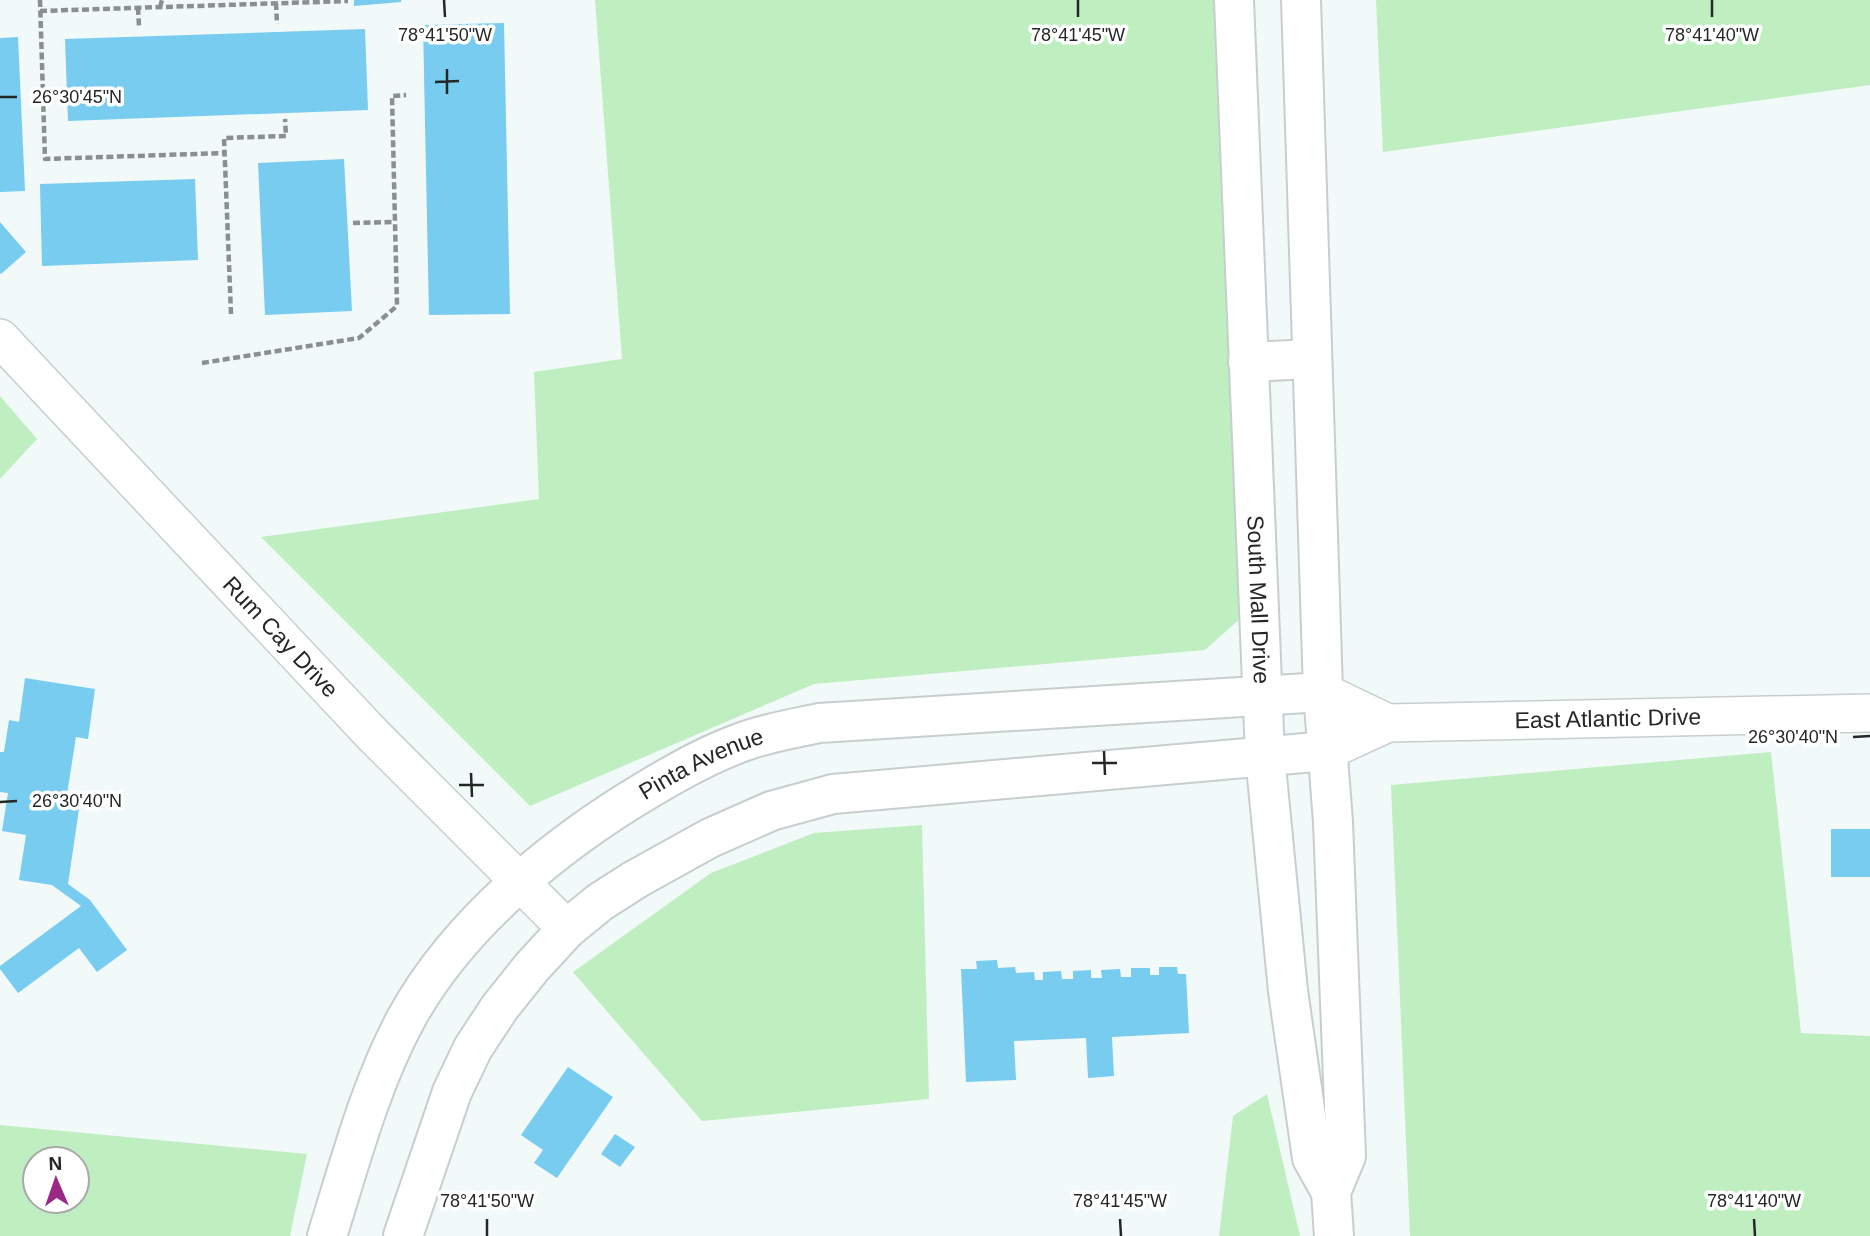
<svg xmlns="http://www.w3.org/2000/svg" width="1870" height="1236" viewBox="0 0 1870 1236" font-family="Arial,sans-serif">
<rect width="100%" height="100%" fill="#f2f9f9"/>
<!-- green -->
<g fill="#bfeec0" fill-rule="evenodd">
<path d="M595 0H1218L1242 617 1205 650 814 684 530 806 261 537 539 499 534 372 622 359Z"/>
<path d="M1376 0H1870V85L1383 152Z"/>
<path d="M0 396 37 439 0 479Z"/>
<path d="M1771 752 1801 1033 1870 1036V1236H1410L1391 785Z"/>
<path d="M922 825 929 1099 702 1121 573 972 711 873 814 833Z"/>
<path d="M1267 1094 1300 1236H1219L1233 1116Z"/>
<path d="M0 1125 307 1154 290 1236H0ZM35 1159H77V1201H35Z"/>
</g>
<!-- building -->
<g fill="#77ccf0">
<path d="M354 0H401V2L354 6Z"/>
<path d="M504 23 510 314 429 315 423 25Z"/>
<path d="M365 29 368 110 68 121 65 39Z"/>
<path d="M18 37 25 191 0 192V38Z"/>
<path d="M344 159 352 311 265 315 258 163Z"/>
<path d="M195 179 198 260 42 266 40 184Z"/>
<path d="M0 222 26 252 1 274 0 273Z"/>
<path d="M25 678 95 689 88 739 76 737 65 807 79 809 68 884 90 900 127 950 97 972 79 948 18 993 0 969V966L81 906 52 885 19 880 26 835 2 831 8 793 0 792V752H4L9 720 19 722Z"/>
<rect x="1831" y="829" width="39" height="48"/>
<path d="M997 960 998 968 1015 967 1016 973 1034 972 1035 980H1043V972L1061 971 1062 979H1073V971L1091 970V978H1102L1101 970 1120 969 1121 977H1131V968H1150V975H1159V967H1177L1178 974H1186L1189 1033 1112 1037 1114 1076 1088 1078 1086 1038 1014 1041 1016 1080 966 1082 961 969H977L976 961Z"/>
<path d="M568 1067 613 1097 557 1178 534 1163 543 1150 521 1135Z"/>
<path d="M615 1134 635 1147 620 1167 601 1154Z"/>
</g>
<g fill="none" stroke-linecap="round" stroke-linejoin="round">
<defs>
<g id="minor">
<path id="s1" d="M0 338 372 734 567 929"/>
<path d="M1323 692 1388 723"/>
<path id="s2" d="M1327 751 1388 723 1870 713"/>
</g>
<g id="tertiary">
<path id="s3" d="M1234 0 1265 756 1288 991 1312 1158 1331 1192"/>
<path d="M1301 0 1323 692 1333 822 1346 1156 1331 1192 1334 1236"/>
<path d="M1248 362 1311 359"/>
<path id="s4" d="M327 1236C350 1163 370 1085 407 1017 459 923 556 844 647 790 680 770 714 751 751 739 773 732 796 728 819 723L1323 692"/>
<path d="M403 1236 452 1092 473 1048 500 1007 532 967 567 929 600 902 636 879 710 838 771 811 833 794 1327 751"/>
</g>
</defs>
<!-- minor casing -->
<use href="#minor" stroke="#c8cece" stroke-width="40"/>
<!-- tertiary casing -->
<use href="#tertiary" stroke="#c8cece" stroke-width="42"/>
<!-- path -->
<g stroke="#8a8f8f" stroke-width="4.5" stroke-dasharray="7 3.5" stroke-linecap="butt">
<path d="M40 0 45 159 224 153"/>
<path d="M276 3 277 24"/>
<path d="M160 7 162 0"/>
<path d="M138 8 139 27"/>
<path d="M40 11 348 1"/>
<path d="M353 223 394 222"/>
<path d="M231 314 224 138 286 136 285 119"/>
<path d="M202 363 359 338 397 306 392 96 406 95"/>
</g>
<!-- minor -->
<use href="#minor" stroke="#fff" stroke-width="37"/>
<!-- tertiary -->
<use href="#tertiary" stroke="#fff" stroke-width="38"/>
</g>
<!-- ticks -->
<path fill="none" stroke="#252727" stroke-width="2.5" d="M444 0 445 17M1078 0V17M1712 0V17M447 69V94M435 82 459 81M0 97H17M1853 737 1870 736M1104 751 1105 775M1092 763H1117M471 773 472 797M459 785H484M0 802 17 801M487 1219V1236M1120 1219 1121 1236M1754 1219 1755 1236"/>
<g text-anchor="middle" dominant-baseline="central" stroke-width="7" stroke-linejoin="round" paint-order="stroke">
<!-- street labels -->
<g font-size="23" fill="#252727" stroke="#fff">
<text stroke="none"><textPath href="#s3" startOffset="600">South Mall Drive</textPath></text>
<text stroke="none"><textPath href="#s1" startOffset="410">Rum Cay Drive</textPath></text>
<text stroke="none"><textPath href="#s2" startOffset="287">East Atlantic Drive</textPath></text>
<text stroke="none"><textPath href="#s4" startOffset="628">Pinta Avenue</textPath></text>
</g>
</g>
<g font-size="18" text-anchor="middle" fill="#252727" stroke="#fff" stroke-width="7" stroke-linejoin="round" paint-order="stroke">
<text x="445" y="41">78°41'50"W</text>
<text x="1078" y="41">78°41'45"W</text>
<text x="1712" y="41">78°41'40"W</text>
<text x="77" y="103">26°30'45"N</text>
<text x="1793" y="743">26°30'40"N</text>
<text x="77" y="807">26°30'40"N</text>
<text x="487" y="1207">78°41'50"W</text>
<text x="1120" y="1207">78°41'45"W</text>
<text x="1754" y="1207">78°41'40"W</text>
</g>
<!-- north arrow -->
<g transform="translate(56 1180) rotate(358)"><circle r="33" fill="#ffffff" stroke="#a8a9a9" stroke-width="2"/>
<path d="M0-5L12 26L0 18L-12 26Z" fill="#9a2885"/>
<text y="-10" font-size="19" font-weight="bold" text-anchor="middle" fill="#252727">N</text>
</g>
</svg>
